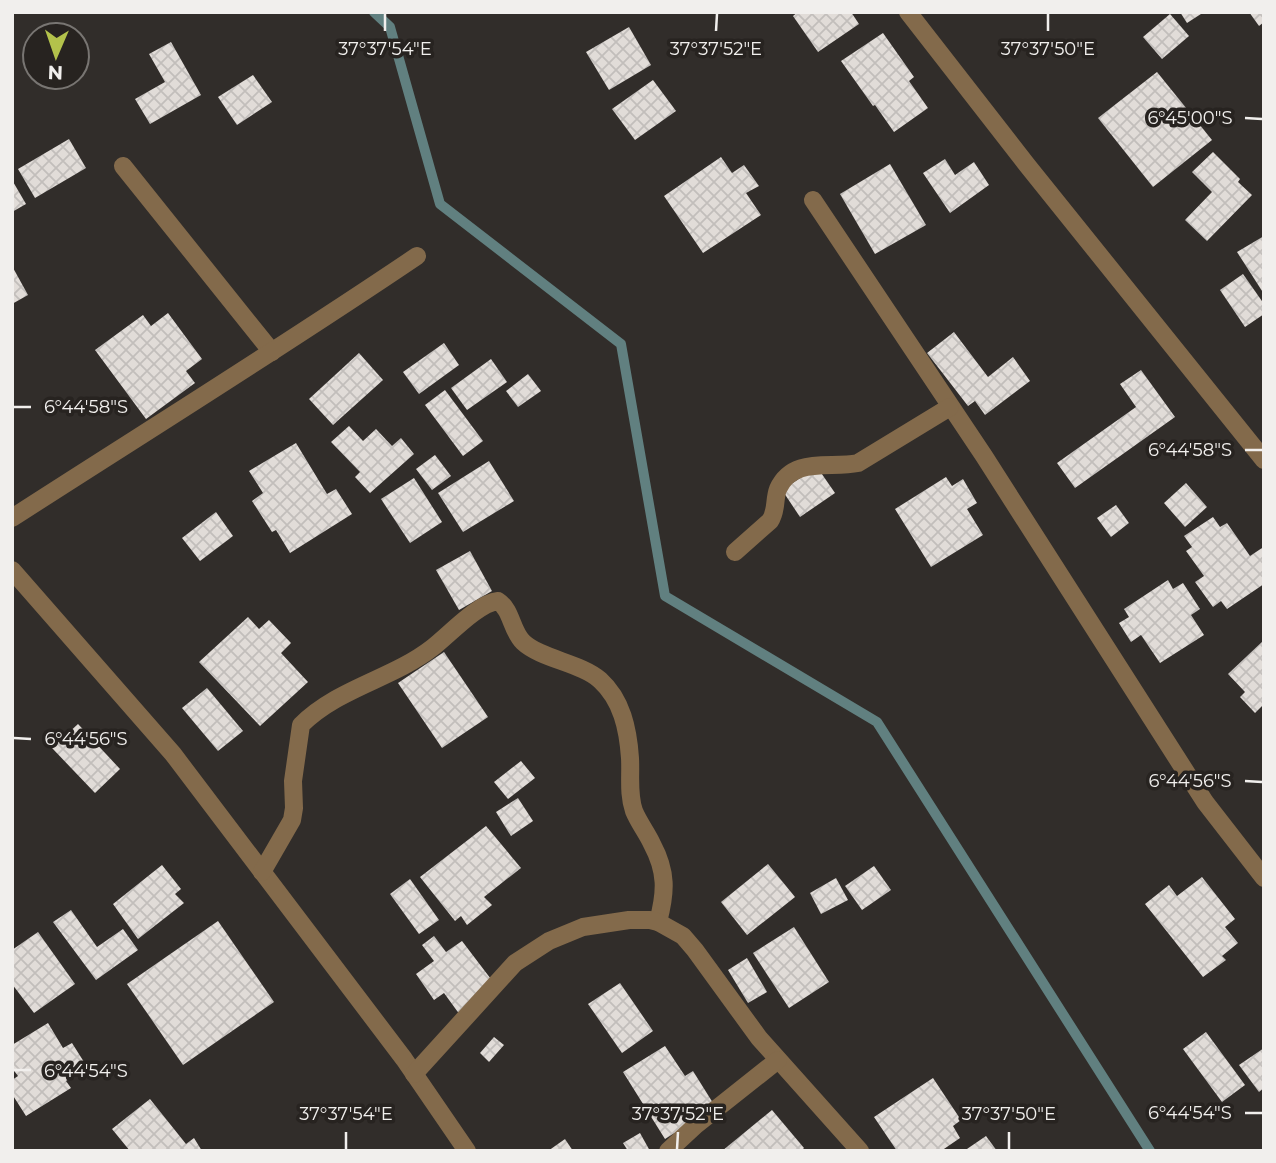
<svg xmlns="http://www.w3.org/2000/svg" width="1276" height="1163" viewBox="0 0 1276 1163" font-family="Montserrat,sans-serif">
<defs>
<pattern id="building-cross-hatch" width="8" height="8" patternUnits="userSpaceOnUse" patternTransform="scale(1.75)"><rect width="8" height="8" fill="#e1dcd8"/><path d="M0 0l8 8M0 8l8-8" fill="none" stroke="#c2bebb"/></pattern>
</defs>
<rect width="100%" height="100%" fill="#312d2a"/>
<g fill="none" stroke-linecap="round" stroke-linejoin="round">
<!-- stream -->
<path stroke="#618080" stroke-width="10" d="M374 12 390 27 440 204 621 344 665 596 877 722 1150 1151"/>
</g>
<!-- building -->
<g fill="url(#building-cross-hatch)">
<path d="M798 12H851L859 24 818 52 793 16Z"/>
<path d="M1180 12H1204L1187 23Z"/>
<path d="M1249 12H1264V22L1259 26Z"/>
<path d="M1170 14 1189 36 1162 59 1143 37Z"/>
<path d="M629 27 651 65 609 90 586 52Z"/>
<path d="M883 33 914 77 909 81 928 108 894 132 875 105 873 106 841 61Z"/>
<path d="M171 42 201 95 150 124 135 99 165 82 149 54Z"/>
<path d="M1157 72 1212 140 1153 187 1098 118Z"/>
<path d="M253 75 272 102 237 125 218 97Z"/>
<path d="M653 80 676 111 635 140 612 109Z"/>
<path d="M69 139 86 168 35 198 18 169Z"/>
<path d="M1213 152 1240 179 1238 182 1252 195 1207 241 1185 220 1212 192 1192 172Z"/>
<path d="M721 157 732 173 744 165 759 186 746 193 761 215 703 253 664 196Z"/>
<path d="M945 159 955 175 974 162 989 185 950 213 923 173Z"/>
<path d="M890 164 926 225 875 254 840 194Z"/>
<path d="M12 180 26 204 12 212Z"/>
<path d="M1264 236V294L1237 252Z"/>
<path d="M12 266 28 295 12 304Z"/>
<path d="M1243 274 1264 304V314L1245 327 1220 290Z"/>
<path d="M168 313 202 359 186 371 195 383 146 419 95 350 143 315 151 326Z"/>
<path d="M954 332 988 377 1013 357 1030 381 985 415 975 401 968 406 927 353Z"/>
<path d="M444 343 459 365 419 394 403 372Z"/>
<path d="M359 353 383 380 333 425 309 399Z"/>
<path d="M491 359 507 382 467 410 451 388Z"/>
<path d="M1141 370 1175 417 1075 488 1057 463 1136 407 1120 384Z"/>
<path d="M528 374 541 391 518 407 506 391Z"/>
<path d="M445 390 483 441 463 456 425 405Z"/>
<path d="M349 426 363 441 376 429 392 446 401 438 414 454 370 493 355 477 360 472 331 442Z"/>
<path d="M296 443 327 494 336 489 352 514 290 553 276 530 272 532 252 501 263 493 249 471Z"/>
<path d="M435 455 451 476 432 490 416 469Z"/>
<path d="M489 461 514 501 463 532 438 493Z"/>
<path d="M817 467 835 493 800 517 782 490Z"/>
<path d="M946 477 952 486 963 479 977 503 967 509 983 535 931 567 895 509Z"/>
<path d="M414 478 442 522 410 543 381 499Z"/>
<path d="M1186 483 1207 507 1185 527 1164 503Z"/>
<path d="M1116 505 1129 523 1111 537 1097 518Z"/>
<path d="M216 512 233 536 200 561 182 538Z"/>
<path d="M1213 517 1220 527 1227 523 1250 556 1262 548 1264 550V584L1227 609 1221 601 1213 607 1195 582 1204 576 1186 551 1192 547 1184 536Z"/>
<path d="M470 551 492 591 459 610 436 570Z"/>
<path d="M1168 580 1173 589 1183 583 1200 609 1191 615 1204 635 1160 663 1141 635 1131 642 1119 623 1129 617 1124 609Z"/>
<path d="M248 617 259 629 269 620 291 643 281 653 308 682 260 726 199 662Z"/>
<path d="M1264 640V704L1255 713 1240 697 1245 692 1228 674Z"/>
<path d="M444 652 488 717 442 748 398 683Z"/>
<path d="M207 688 243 731 218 751 182 708Z"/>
<path d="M78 724 120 769 95 793 52 748Z"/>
<path d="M521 761 535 778 508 799 494 782Z"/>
<path d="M518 798 533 821 511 836 496 812Z"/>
<path d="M486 826 521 868 484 897 492 905 467 925 461 916 455 921 420 877Z"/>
<path d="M768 864 795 897 747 935 721 902Z"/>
<path d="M162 865 181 889 175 894 184 903 138 939 113 904Z"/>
<path d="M874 866 891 890 862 910 845 886Z"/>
<path d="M1202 877 1235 919 1225 927 1238 943 1222 956 1226 960 1203 977 1145 904 1169 885 1177 896Z"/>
<path d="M836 878 848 900 821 914 810 893Z"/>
<path d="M410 879 439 920 419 934 390 894Z"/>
<path d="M71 910 97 947 123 929 138 950 96 980 53 922Z"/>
<path d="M218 921 274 1002 183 1065 127 984Z"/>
<path d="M794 927 829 982 789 1008 753 953Z"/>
<path d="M38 932 75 984 34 1013 12 984V950Z"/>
<path d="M434 936 446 952 462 941 497 987 460 1015 444 993 434 1000 416 974 434 961 422 945Z"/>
<path d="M747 958 767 992 748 1003 728 970Z"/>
<path d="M620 983 653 1031 622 1053 588 1004Z"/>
<path d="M48 1023 63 1048 72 1043 84 1062 76 1067 80 1072 66 1081 71 1088 26 1116 12 1094V1080L18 1076 12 1068V1045Z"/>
<path d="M1206 1032 1245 1085 1222 1102 1183 1049Z"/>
<path d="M494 1037 504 1045 489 1062 480 1053Z"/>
<path d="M665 1046 685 1076 693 1071 713 1103 708 1112 665 1139 623 1072Z"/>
<path d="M1264 1048V1088L1259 1092 1239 1065Z"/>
<path d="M933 1078 961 1120 953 1126 960 1138 941 1151H897L874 1117Z"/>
<path d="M150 1099 186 1144 194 1138 202 1151H130L112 1129Z"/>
<path d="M772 1110 804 1148 801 1151H722Z"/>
<path d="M640 1133 650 1151H628L623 1143Z"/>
<path d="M986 1136 997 1151H964Z"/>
<path d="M565 1139 573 1151H548Z"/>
</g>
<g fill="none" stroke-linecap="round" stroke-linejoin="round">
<!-- minor -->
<g stroke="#836a4b" stroke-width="18">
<path d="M908 12 1027 165 1264 460"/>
<path d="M123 166 272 352"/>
<path d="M813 200 984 456 1205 802 1264 878"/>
<path d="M12 518C147 431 284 346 417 256"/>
<path d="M735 552 770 521C777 511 774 499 778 489 793 456 830 469 858 463L950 407"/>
<path d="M12 570 173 754 404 1059 467 1151"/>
<path d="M262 872 292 820 294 808 293 781 301 725C338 688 392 679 432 648 449 635 478 603 498 601 512 610 511 630 523 642 541 659 581 663 600 680 622 700 628 729 630 758 631 776 628 794 634 811 639 823 647 833 652 844 667 872 666 892 658 922"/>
<path d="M414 1074 515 963 549 941 583 927 629 920H650L658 922 683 936 695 950 759 1038 860 1151"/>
<path d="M668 1151 696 1125 778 1060"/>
</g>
</g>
<!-- ticks -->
<path fill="none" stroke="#f1efed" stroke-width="2.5" d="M385 31V14M716 31 717 14M1048 31V14M1245 118 1262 119M14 407H31M1245 450H1262M14 738 31 739M1245 781 1262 782M14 1070H31M1245 1113H1262M346 1149V1132M677 1149 678 1132M1009 1149V1132"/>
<g font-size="18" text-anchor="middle" fill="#f1efed" stroke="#272320" stroke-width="7" stroke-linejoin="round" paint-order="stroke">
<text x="385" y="55">37°37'54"E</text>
<text x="716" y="55">37°37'52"E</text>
<text x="1048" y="55">37°37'50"E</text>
<text x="1190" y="124">6°45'00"S</text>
<text x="86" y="413">6°44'58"S</text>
<text x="1190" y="456">6°44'58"S</text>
<text x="86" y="745">6°44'56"S</text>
<text x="1190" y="787">6°44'56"S</text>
<text x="86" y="1077">6°44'54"S</text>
<text x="1190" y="1119">6°44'54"S</text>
<text x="346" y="1120">37°37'54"E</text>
<text x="678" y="1120">37°37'52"E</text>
<text x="1009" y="1120">37°37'50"E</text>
</g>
<!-- border -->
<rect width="1276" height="1163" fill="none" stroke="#f1efed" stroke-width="28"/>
<!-- north arrow -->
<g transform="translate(56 56) rotate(182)"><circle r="33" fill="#272320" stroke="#787572" stroke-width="2"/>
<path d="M0-5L12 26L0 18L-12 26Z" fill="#b3c24b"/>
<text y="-10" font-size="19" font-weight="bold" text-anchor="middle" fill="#f1efed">N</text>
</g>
</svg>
